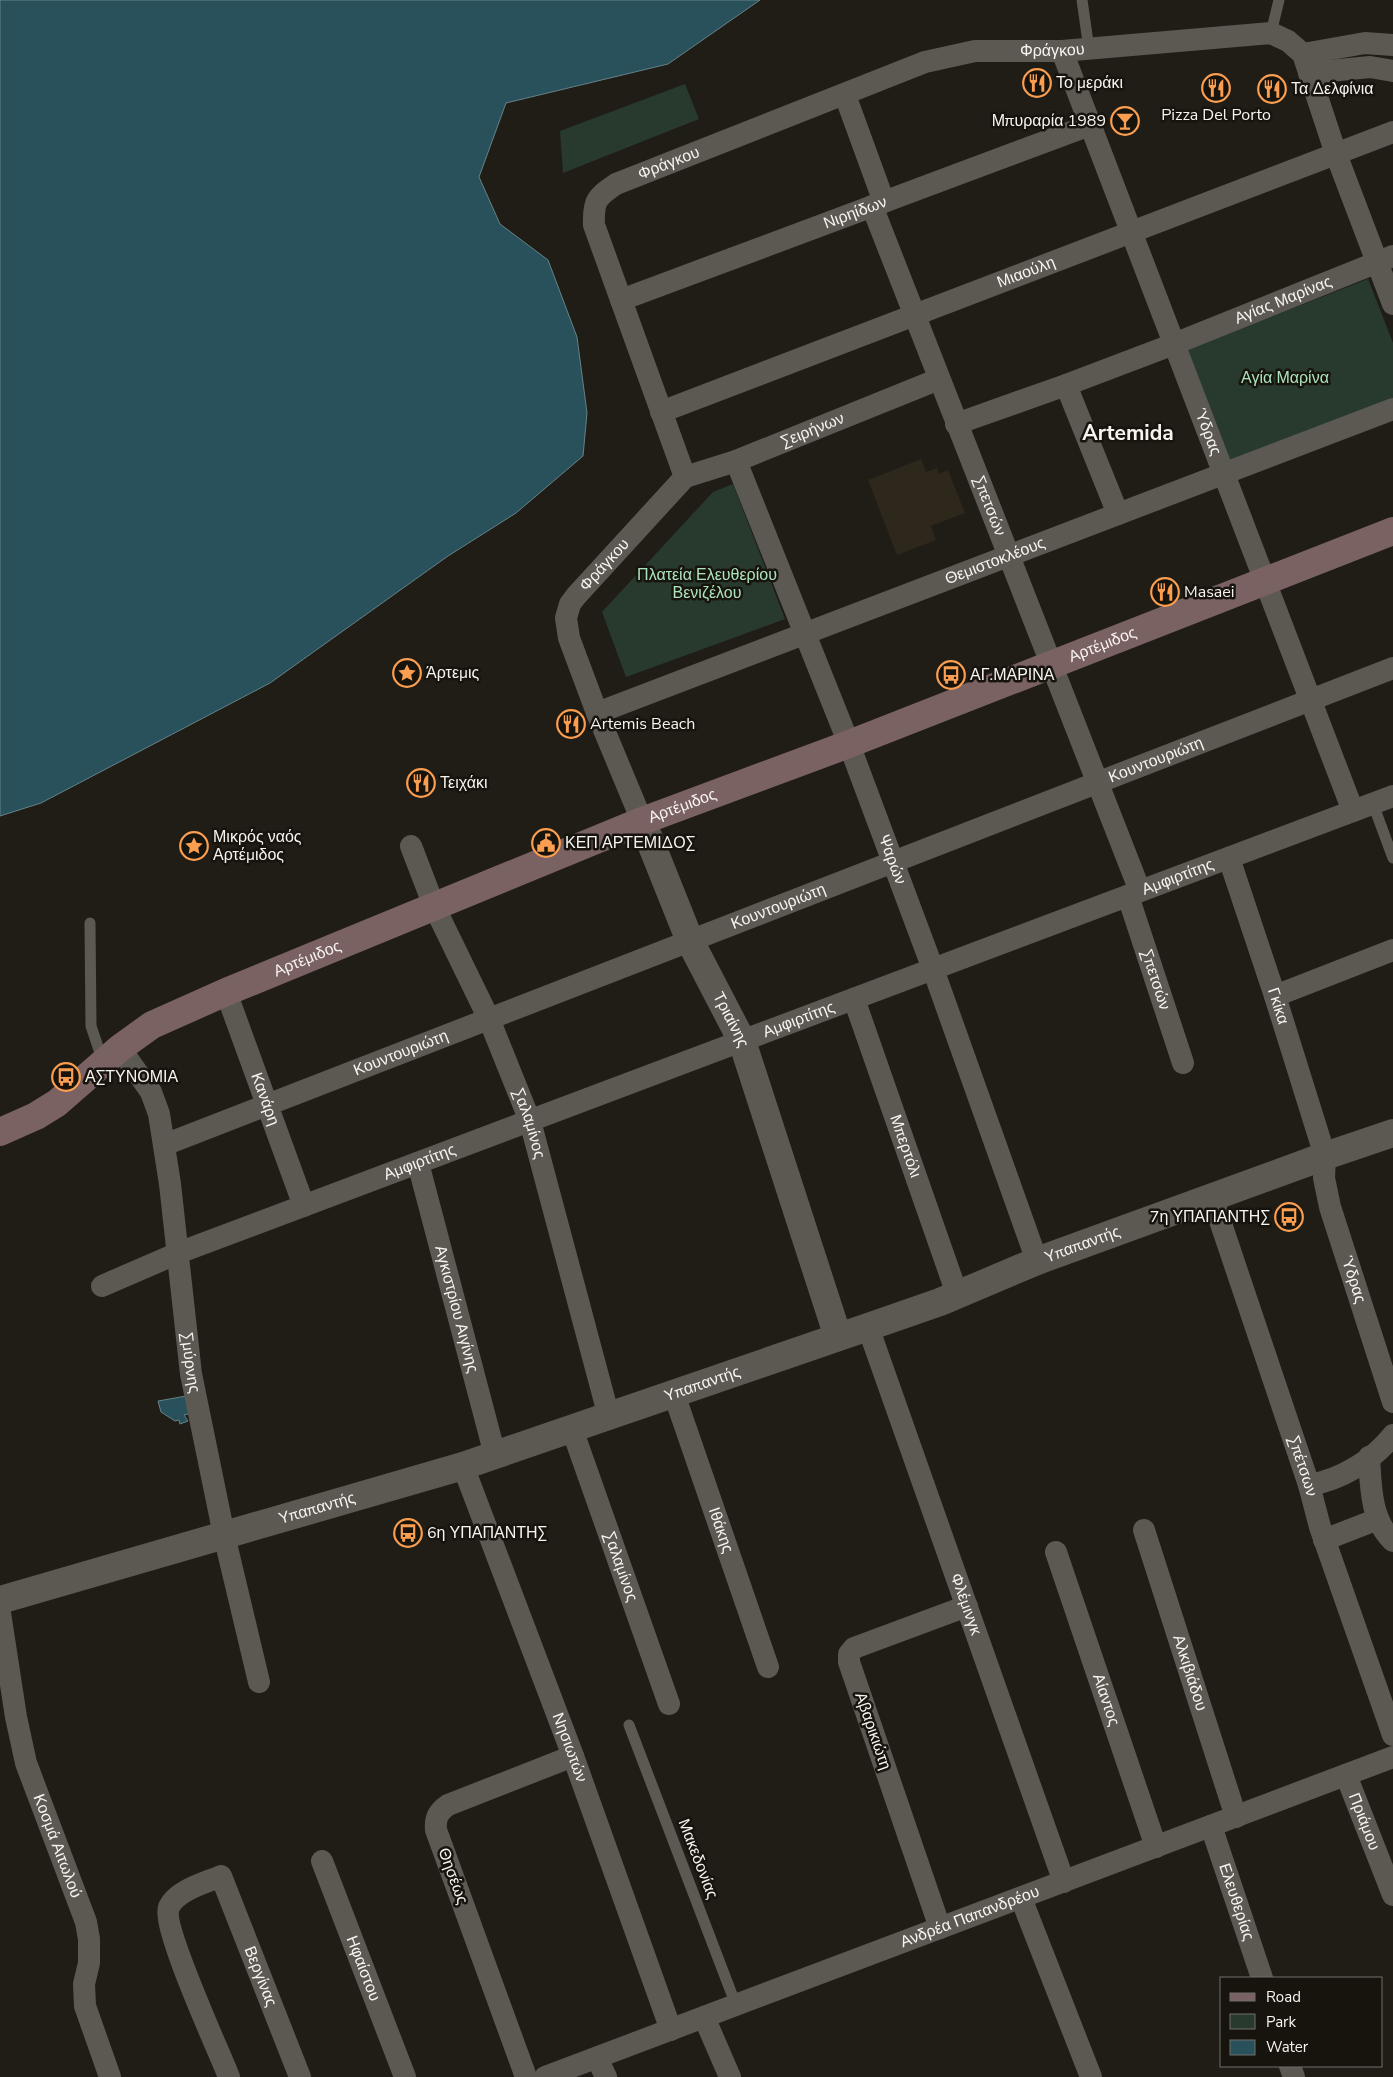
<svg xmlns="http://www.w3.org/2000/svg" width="1393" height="2077" viewBox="0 0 1393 2077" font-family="'Nunito Sans',sans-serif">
<rect width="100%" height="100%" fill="#201d17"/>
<!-- built -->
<path fill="#2d271c" d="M921 459 926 472 937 468 939 474 948 470 965 513 931 526 936 540 897 555 868 480Z"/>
<!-- green -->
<g fill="#283a2e">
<path d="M685 84 699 119 563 173 560 131Z"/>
<path d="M1368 279 1393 343V403L1224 469 1179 353Z"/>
<path d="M733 484 785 619 626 677 602 612 713 492Z"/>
</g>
<!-- water -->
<g fill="#28515b" stroke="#668288">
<path d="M0 0H760L668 64 506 103 479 177 500 224 548 260 577 337 587 413 583 456 516 513 448 556 270 683 41 803 0 816Z"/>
<path d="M192 1395 193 1413 184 1415 188 1421 180 1424 179 1420 175 1421 161 1412 158 1401Z"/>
</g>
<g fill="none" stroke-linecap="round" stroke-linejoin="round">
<!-- service -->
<g stroke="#5c5852" stroke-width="11">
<path d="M1082 0 1089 49"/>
<path d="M1271 33 1279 0"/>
<path d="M1373 804 1393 858"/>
<path d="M90 923 91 1026 103 1062"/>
<path d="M629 1725 736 2005"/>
</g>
<!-- minor -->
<g stroke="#5c5852" stroke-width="22">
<path id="s1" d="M1062 51 1353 811"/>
<path d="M1303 54 1365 43 1393 45"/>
<path d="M1309 73 1370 67 1393 71"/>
<path d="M845 95 884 202"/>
<path id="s2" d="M872 206 1140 891"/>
<path id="s3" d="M621 300 1090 125"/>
<path d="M1066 385 1118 514"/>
<path id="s4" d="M661 412 1393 132"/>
<path id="s5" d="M956 424 1066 385 1174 344 1393 256"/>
<path id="s6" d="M736 461 849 744 933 969 1037 1261"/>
<path id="s7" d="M685 477 736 461 939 379"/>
<path id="s8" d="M597 713 1393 409"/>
<path id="s9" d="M642 821 597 713 569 638 566 618 570 604 576 596 685 477 594 225C593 200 597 197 616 184L925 62 975 51H1062L1271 33 1288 41 1303 54 1336 154 1393 304"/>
<path id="s10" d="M411 846 434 906 489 1019 530 1121 609 1417"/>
<path id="s11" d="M1229 858 1275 996 1325 1156 1324 1178 1330 1207 1393 1402"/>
<path id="s12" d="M1128 896 1183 1063"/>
<path id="s13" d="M226 992 304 1206"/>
<path d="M1275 996 1393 950"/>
<path id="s14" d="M854 999 957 1294"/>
<path id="s15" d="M120 1048 151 1092 159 1114 170 1184 191 1374 224 1535 259 1682"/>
<path id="s16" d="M164 1145 1393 668"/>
<path id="s17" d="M418 1163 495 1455"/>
<path id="s18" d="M1212 1197 1309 1485 1320 1527 1393 1735"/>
<path id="s19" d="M102 1286 178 1253 1393 796"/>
<path id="s20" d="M868 1327 1064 1882"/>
<path id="s21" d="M674 1394 768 1667"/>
<path id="s22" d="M572 1429 669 1704"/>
<path d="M1369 1457C1371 1486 1370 1519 1393 1541"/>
<path id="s23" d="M463 1466 573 1756 671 2030"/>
<path d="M1309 1485C1341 1480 1373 1460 1393 1435"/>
<path id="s24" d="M1144 1530 1236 1817"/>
<path d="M1324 1540 1378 1519"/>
<path id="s25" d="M1056 1552 1156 1847"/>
<path id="s26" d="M0 1613 16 1717 26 1763 86 1922 89 1939V1963L84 1984 85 2006 110 2077"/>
<path id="s27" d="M1346 1775 1393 1895"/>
<path id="s28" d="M1211 1826 1262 1978"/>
<path id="s29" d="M322 1861 405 2077"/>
<path d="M1021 1898 1091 2077"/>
<path d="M940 1928 849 1662V1654L854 1648 967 1606"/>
<path d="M704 2017 730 2077"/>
<path d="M597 2058 606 2077"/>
<path d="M1290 2066 1294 2077"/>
<path id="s30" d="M229 2077C219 2051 161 1926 169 1907 177 1890 205 1883 221 1876L300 2077"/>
<path d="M526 2077 436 1830C435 1818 438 1812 448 1805L573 1756"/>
<path id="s31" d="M545 2077 1393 1757"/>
</g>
<!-- tertiary -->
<g stroke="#5c5852" stroke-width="28">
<path id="s32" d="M642 821 690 941 742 1041 838 1337"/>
<path id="s33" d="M0 1600 463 1466 868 1327 940 1302 1037 1261 1325 1156 1393 1133"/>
</g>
<!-- secondary -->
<path stroke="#7a6162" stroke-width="28" id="s34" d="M0 1132 36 1116 57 1103 120 1048 152 1025 226 992 642 821 849 744 1393 531"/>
</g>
<!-- icons -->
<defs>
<symbol id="restaurant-ring" viewBox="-11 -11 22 22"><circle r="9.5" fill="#17140e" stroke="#fb9e50" stroke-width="1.5"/><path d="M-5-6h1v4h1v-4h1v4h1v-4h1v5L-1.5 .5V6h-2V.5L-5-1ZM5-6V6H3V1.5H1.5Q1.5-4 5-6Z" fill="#fb9e50"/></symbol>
<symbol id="bar-ring" viewBox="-11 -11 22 22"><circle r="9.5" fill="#17140e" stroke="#fb9e50" stroke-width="1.5"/><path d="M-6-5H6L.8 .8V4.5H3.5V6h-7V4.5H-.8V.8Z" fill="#fb9e50"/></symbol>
<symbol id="sight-ring" viewBox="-11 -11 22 22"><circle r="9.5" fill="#17140e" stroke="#fb9e50" stroke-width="1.5"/><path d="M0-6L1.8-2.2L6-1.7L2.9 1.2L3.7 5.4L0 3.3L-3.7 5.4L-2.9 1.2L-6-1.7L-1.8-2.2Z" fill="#fb9e50"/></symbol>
<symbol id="bus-ring" viewBox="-11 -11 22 22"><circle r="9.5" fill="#17140e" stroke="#fb9e50" stroke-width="1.5"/><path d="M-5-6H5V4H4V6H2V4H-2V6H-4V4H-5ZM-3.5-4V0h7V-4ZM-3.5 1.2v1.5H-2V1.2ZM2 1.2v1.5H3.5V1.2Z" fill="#fb9e50"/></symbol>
<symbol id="civic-ring" viewBox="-11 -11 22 22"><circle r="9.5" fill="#17140e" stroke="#fb9e50" stroke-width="1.5"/><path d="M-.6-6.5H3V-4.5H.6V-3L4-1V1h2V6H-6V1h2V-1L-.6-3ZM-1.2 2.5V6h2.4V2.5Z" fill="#fb9e50"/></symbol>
</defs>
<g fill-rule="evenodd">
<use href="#restaurant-ring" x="1021" y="67" width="32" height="32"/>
<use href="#restaurant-ring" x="1200" y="72" width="32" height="32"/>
<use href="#restaurant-ring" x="1256" y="73" width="32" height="32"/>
<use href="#bar-ring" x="1109" y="105" width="32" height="32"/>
<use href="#restaurant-ring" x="1149" y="576" width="32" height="32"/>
<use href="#sight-ring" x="391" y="657" width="32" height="32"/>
<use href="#bus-ring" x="935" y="659" width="32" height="32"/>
<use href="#restaurant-ring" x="555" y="708" width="32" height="32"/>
<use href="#restaurant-ring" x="405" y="767" width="32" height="32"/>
<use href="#civic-ring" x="530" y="827" width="32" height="32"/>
<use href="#sight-ring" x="178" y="830" width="32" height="32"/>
<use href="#bus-ring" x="50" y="1061" width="32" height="32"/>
<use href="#bus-ring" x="1273" y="1201" width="32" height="32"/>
<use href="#bus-ring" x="392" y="1517" width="32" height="32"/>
</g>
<g text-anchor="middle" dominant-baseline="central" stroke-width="5" stroke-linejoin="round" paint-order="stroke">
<!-- street labels -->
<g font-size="16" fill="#f7f4f0" stroke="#17140e">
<text stroke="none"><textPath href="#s9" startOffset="1182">Φράγκου</textPath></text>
<text stroke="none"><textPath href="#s9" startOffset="778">Φράγκου</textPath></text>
<text stroke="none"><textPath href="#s3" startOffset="250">Νιρηίδων</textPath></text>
<text stroke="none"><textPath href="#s4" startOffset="391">Μιαούλη</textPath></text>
<text stroke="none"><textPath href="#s5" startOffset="350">Αγίας Μαρίνας</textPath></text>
<text stroke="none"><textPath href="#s7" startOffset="136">Σειρήνων</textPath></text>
<text stroke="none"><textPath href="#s1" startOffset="408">Ύδρας</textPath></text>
<text stroke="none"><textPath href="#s2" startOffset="322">Σπετσών</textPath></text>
<text stroke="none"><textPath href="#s8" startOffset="426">Θεμιστοκλέους</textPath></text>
<text stroke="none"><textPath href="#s9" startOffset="284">Φράγκου</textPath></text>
<text stroke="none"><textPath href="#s34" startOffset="1211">Αρτέμιδος</textPath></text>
<text stroke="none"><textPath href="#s16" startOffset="1064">Κουντουριώτη</textPath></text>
<text stroke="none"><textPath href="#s34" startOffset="761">Αρτέμιδος</textPath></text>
<text stroke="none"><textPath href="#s6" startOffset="428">Ψαρών</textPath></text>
<text stroke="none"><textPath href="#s19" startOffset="1151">Αμφιρτίτης</textPath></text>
<text stroke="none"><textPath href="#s16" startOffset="659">Κουντουριώτη</textPath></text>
<text stroke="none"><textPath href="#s34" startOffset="356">Αρτέμιδος</textPath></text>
<text stroke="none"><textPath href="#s12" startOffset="88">Σπετσών</textPath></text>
<text stroke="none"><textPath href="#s11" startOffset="156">Γκίκα</textPath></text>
<text stroke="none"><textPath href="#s19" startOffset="746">Αμφιρτίτης</textPath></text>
<text stroke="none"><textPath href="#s32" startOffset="218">Τριαίνης</textPath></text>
<text stroke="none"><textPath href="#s16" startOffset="254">Κουντουριώτη</textPath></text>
<text stroke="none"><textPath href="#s13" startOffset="114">Κανάρη</textPath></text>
<text stroke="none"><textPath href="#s10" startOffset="302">Σαλαμίνος</textPath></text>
<text stroke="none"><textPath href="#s14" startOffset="156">Μπερτόλι</textPath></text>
<text stroke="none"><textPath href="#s19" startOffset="341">Αμφιρτίτης</textPath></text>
<text stroke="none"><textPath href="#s33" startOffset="1140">Υπαπαντής</textPath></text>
<text stroke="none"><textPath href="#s11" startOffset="441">Ύδρας</textPath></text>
<text stroke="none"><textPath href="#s17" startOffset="151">Αγκιστρίου Αιγίνης</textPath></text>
<text stroke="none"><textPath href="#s15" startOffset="328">Σμύρνης</textPath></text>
<text stroke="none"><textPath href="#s33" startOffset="735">Υπαπαντής</textPath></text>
<text stroke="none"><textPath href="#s18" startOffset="284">Σπέτσων</textPath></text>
<text stroke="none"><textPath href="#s33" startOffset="330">Υπαπαντής</textPath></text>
<text stroke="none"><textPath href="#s21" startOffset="144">Ιθάκης</textPath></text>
<text stroke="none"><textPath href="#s22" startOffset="146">Σαλαμίνος</textPath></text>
<text stroke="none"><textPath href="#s20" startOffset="294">Φλέμινγκ</textPath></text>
<text stroke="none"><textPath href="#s24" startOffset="150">Αλκιβιάδου</textPath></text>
<text stroke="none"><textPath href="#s25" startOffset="156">Αίαντος</textPath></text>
<text transform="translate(873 1731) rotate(71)">Αβαρικιώτη</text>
<text stroke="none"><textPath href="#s23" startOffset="301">Νησιωτών</textPath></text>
<text stroke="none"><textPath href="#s27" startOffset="50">Πριάμου</textPath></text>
<text stroke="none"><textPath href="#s26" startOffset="241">Κοσμά Αιτωλού</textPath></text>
<text transform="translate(698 1859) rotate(69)">Μακεδονίας</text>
<text transform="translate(453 1876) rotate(70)">Θησέως</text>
<text stroke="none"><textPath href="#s28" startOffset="80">Ελευθερίας</textPath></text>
<text stroke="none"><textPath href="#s31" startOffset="454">Ανδρέα Παπανδρέου</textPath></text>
<text stroke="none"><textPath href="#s29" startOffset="115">Ηφαίστου</textPath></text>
<text stroke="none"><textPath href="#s30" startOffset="351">Βεργίνας</textPath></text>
</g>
<!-- poi labels -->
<g font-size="16" fill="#f7f4f0" stroke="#17140e" text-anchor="start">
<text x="1056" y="83">Το μεράκι</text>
<text x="1291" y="89">Τα Δελφίνια</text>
<text x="1216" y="115" text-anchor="middle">Pizza Del Porto</text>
<text x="1106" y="121" text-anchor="end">Μπυραρία 1989</text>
<text x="1184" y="592">Masaei</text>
<text x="426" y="673">Άρτεμις</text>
<text x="970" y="675">ΑΓ.ΜΑΡΙΝΑ</text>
<text x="590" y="724">Artemis Beach</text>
<text x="440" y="783">Τειχάκι</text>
<text x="213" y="837">Μικρός ναός<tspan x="213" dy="18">Αρτέμιδος</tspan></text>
<text x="565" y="843">ΚΕΠ ΑΡΤΕΜΙΔΟΣ</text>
<text x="85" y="1077">ΑΣΤΥΝΟΜΙΑ</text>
<text x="1270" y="1217" text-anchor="end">7η ΥΠΑΠΑΝΤΗΣ</text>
<text x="427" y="1533">6η ΥΠΑΠΑΝΤΗΣ</text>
</g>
<!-- park labels -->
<g font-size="16" fill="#abe3bc" stroke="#17140e">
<text x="1285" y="378">Αγία Μαρίνα</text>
<text x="707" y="575">Πλατεία Ελευθερίου<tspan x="707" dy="18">Βενιζέλου</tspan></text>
</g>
<!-- district labels -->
<g font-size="21" font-weight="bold" fill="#f7f4f0" stroke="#17140e">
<text x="1128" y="433">Artemida</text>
</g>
</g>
<!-- legend -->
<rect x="1220" y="1977" width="162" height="90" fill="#17140e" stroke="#716e68"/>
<rect x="1230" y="1993" width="25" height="8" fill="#7a6162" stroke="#716e68"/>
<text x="1266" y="2002" font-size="15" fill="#f7f4f0">Road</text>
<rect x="1230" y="2014" width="25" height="15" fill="#283a2e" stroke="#716e68"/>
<text x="1266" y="2027" font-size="15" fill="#f7f4f0">Park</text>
<rect x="1230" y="2040" width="25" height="15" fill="#28515b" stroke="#716e68"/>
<text x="1266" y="2052" font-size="15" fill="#f7f4f0">Water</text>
</svg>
